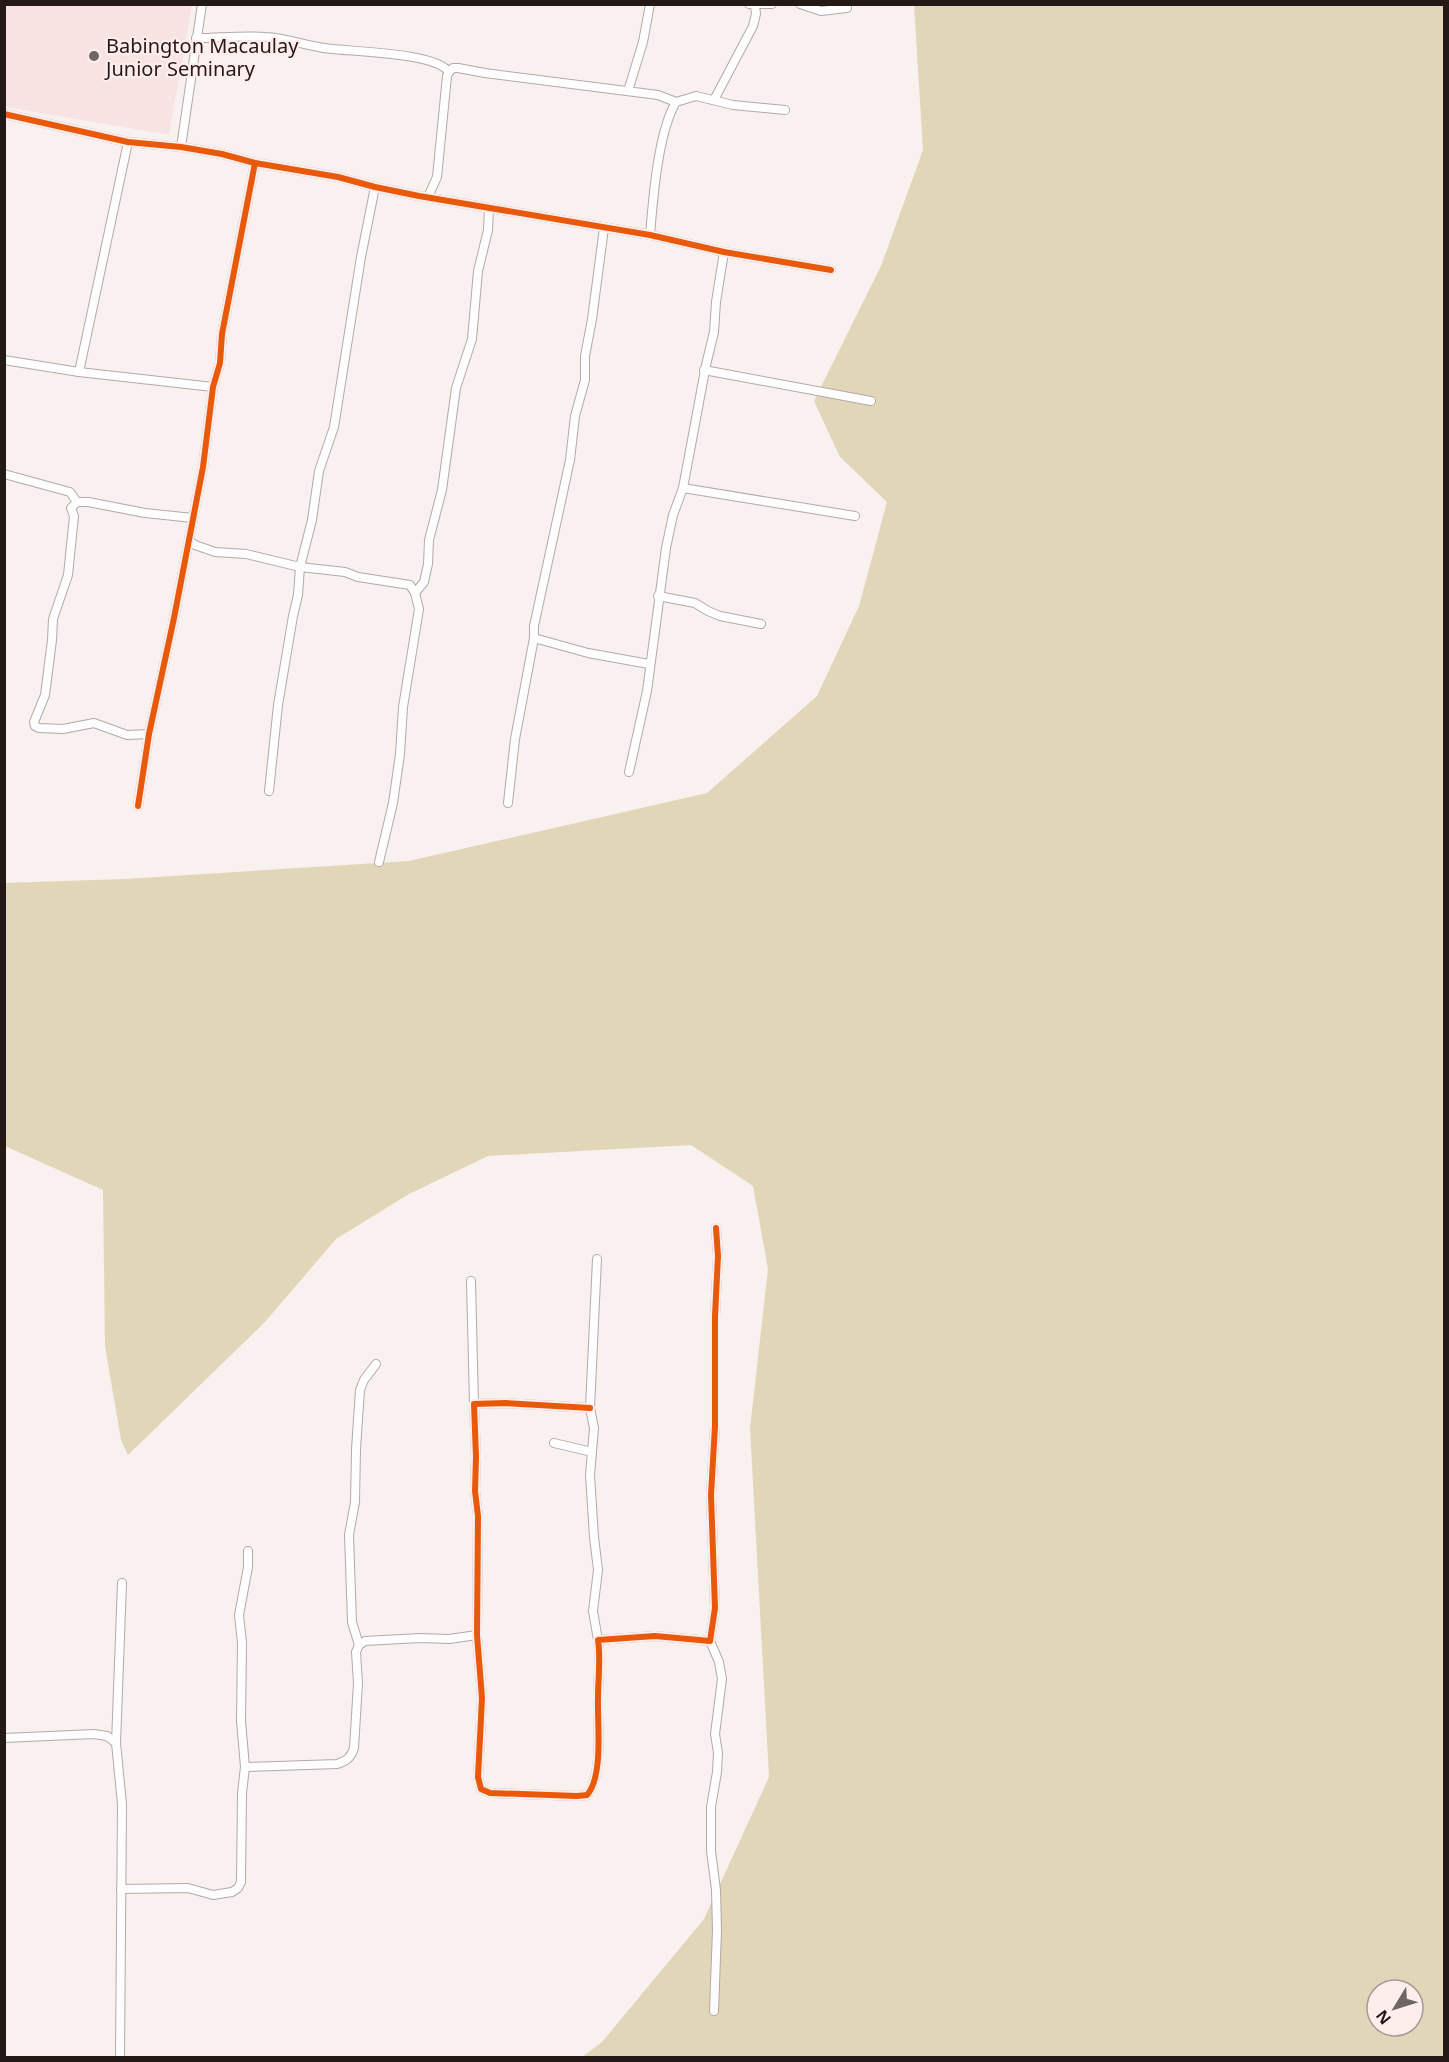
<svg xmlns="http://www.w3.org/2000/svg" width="1449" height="2062" viewBox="0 0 1449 2062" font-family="'Noto Sans',sans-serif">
<rect width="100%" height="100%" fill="#f9f1f0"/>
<!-- built -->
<path fill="#f7e4e2" d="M4 5H192L169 135 5 107Z"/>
<!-- green -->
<path fill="#e2d6b9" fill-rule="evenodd" d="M914 5H1444V2057H582L602 2042 704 1919 769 1777 750 1428 768 1269 753 1186 691 1145 488 1156 409 1194 336 1239 264 1323 128 1455 121 1440 105 1346 103 1190 5 1146 4 883 125 879 409 861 707 793 817 696 859 606 887 502 840 457 814 401 881 266 923 150ZM1377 1990H1413V2026H1377Z"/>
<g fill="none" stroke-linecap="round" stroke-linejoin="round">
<defs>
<g id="street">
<path d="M749 4H772"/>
<path d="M800 4 821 11 847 8"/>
<path d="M196 38C219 38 243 35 265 37 286 38 304 45 324 48 350 52 435 52 449 72"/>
<path d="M449 72 453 68H458L485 73 658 95 676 102"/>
<path d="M628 91 643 42 650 4"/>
<path d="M714 100 753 26 756 14 755 6"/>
<path d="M4 114 128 142 181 147 222 154 255 163 338 177 375 187 419 196 650 235 724 252 831 270"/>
<path d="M181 147 202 4"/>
<path d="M428 197 437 177 447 76 449 72"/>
<path d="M650 235C653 199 658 132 676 102L696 96 733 105 785 110"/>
<path d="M4 360 79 372 213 387"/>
<path d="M704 370 871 401"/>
<path d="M79 372 128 142"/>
<path d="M4 474 70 492 77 502H88L145 513 193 518"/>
<path d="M683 488 855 516"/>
<path d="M77 502 71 508 74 516 68 575 53 619 52 640 45 695 34 722 35 726 39 728 63 729 94 723 127 735 149 734"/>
<path d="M189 540 195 545 215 552 246 554 300 567 345 572 358 577 410 585 415 593 424 582 428 564 429 540 442 490 456 388 472 339 478 271 488 230 489 208"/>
<path d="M658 596 695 603 708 611 720 616 761 624"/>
<path d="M534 638 588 653 649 664"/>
<path d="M629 772 647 691 666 548 673 515 683 488 706 365 714 332 716 302 724 252"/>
<path d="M269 791 278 705 293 616 298 595 300 567 312 520 319 471 334 427 361 257 375 187"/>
<path d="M508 803 515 739 534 638V626L570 460 575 416 585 380V356L592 319 604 228"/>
<path d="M138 806 149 734 174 618 203 467 213 387 220 363 222 334 255 163"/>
<path d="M379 862 393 803 400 754 403 707 419 609 415 593"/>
<path d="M597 1259 590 1408 594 1428 590 1475 594 1537 598 1570 593 1611 598 1640"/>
<path d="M471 1281 474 1404"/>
<path d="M590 1408 505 1403 474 1404 476 1457 475 1491 478 1516 477 1635 482 1698 478 1777 481 1789 490 1793 577 1796 587 1795C604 1776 597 1722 598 1697 598 1679 601 1658 598 1640L655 1636 710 1641 715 1608 711 1495 715 1426V1316L718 1256 716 1228"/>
<path d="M554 1443 592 1452"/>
<path d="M710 1641 719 1662 722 1679 715 1734 718 1753 717 1772 711 1807V1851L716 1890 717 1930 714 2011"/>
<path d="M359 1645 352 1622 349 1535 355 1502 356 1449 360 1390 364 1380 376 1364"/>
<path d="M4 1738 94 1734 107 1736 116 1743"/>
<path d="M245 1767 337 1764C346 1761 351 1758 354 1748L358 1683 356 1652 359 1645 365 1641 420 1638 449 1639 477 1635"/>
<path d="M121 1889 188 1888 213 1895 232 1892 238 1888 241 1882 242 1793 245 1767 241 1721 242 1643 239 1615 248 1567V1551"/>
<path d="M120 2058 122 1804 116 1743 122 1583"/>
</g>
</defs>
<!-- street casing -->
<use href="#street" stroke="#b3a9a8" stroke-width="10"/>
<!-- street -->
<use href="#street" stroke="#fefdfd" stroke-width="8"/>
<defs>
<g id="cycleway">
<path d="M4 114 128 142 181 147 222 154 255 163 338 177 375 187 419 196 650 235 724 252 831 270"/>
<path d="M138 806 149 734 174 618 203 467 213 387 220 363 222 334 255 163"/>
<path d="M590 1408 505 1403 474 1404 476 1457 475 1491 478 1516 477 1635 482 1698 478 1777 481 1789 490 1793 577 1796 587 1795C604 1776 597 1722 598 1697 598 1679 601 1658 598 1640L655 1636 710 1641 715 1608 711 1495 715 1426V1316L718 1256 716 1228"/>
</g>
</defs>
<!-- cycleway casing -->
<use href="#cycleway" stroke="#fdeeec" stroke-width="10"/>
<!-- cycleway -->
<use href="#cycleway" stroke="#e8590c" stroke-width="6"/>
</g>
<!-- markers -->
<circle fill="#6f6563" stroke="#fdeeec" stroke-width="2" cx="94" cy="56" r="6"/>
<g text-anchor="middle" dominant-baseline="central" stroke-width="4.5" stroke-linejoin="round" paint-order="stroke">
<!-- poi labels -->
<g font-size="20" fill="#251917" stroke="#fdeeec" text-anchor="start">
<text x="106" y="45">Babington Macaulay<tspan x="106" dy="23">Junior Seminary</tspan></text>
</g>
</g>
<!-- border -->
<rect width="1449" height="2062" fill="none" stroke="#251917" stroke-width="12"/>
<!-- north arrow -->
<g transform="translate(1395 2008) rotate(232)"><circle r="28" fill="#fdeeec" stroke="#a79997" stroke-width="1.5"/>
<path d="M0-4.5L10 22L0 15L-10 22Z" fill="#6f6563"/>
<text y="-9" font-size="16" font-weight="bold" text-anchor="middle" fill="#251917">N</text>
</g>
</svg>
